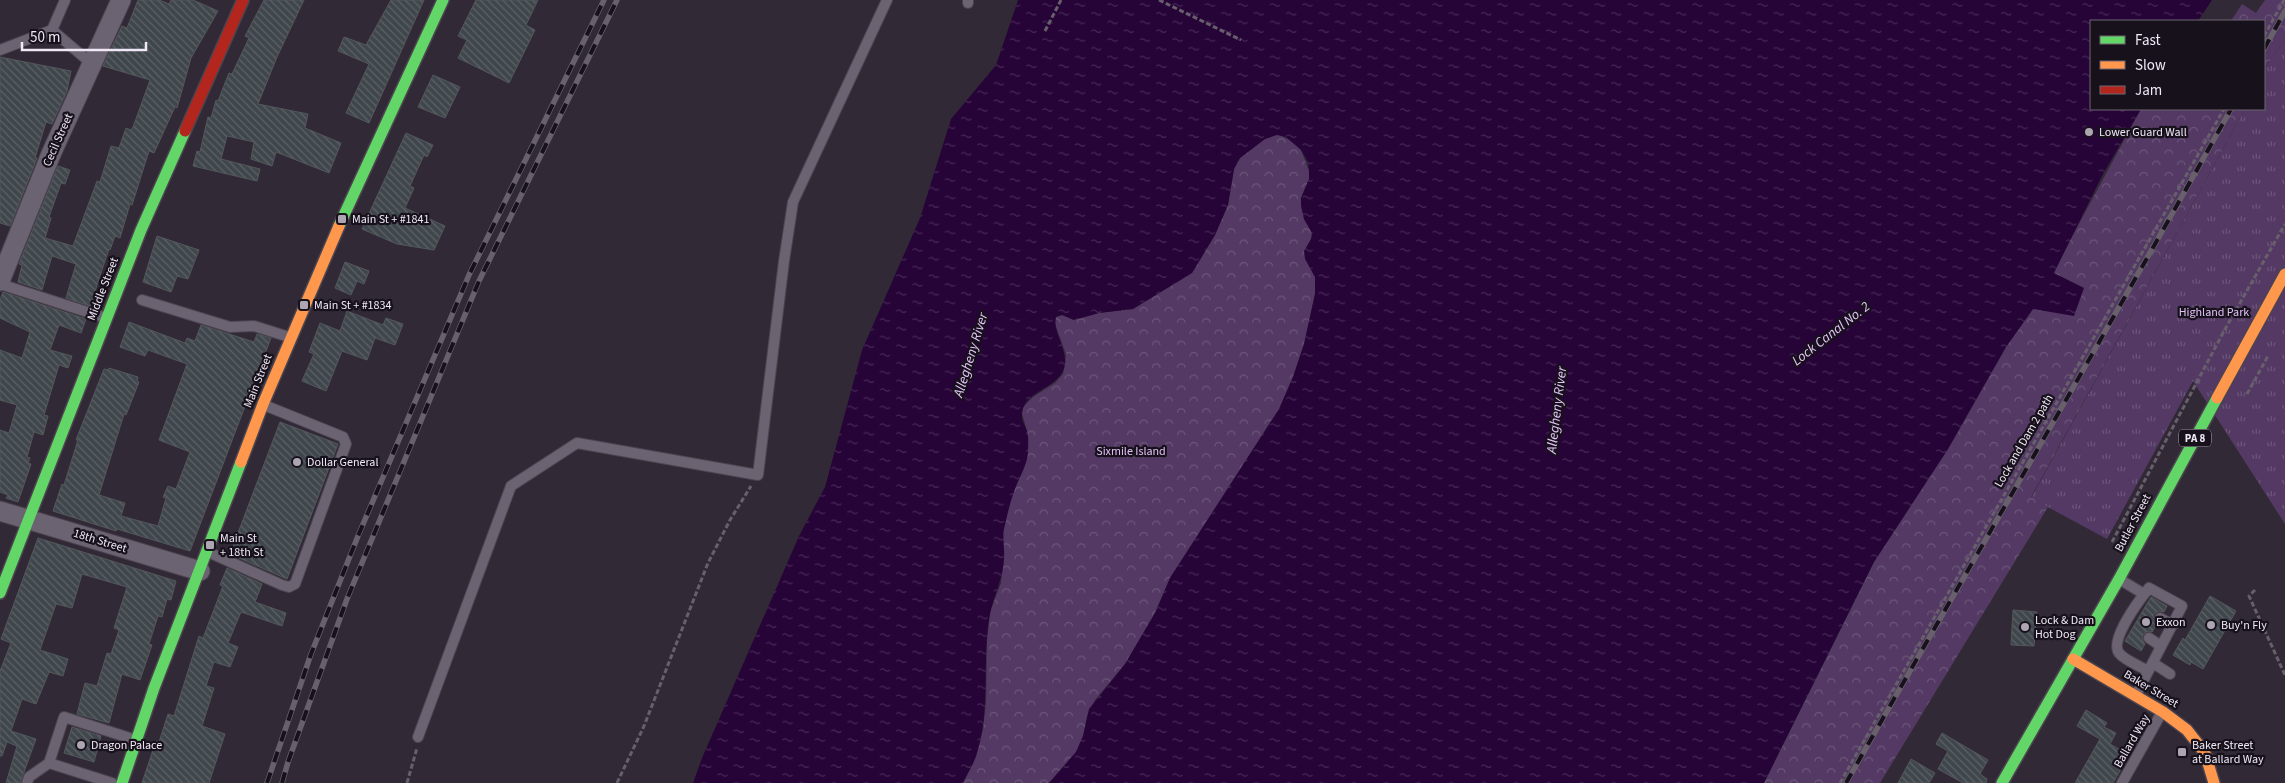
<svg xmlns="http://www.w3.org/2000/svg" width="2285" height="783" viewBox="0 0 2285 783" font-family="'Source Sans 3',sans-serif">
<defs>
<pattern id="grass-tufts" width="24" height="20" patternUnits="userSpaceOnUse" patternTransform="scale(1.25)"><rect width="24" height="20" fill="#533963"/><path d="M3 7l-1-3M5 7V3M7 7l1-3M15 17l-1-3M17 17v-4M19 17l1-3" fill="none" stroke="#6c567a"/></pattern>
<pattern id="forest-crowns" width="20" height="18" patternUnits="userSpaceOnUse" patternTransform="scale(1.25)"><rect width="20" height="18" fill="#533963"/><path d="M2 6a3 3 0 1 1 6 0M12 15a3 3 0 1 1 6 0" fill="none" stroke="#6c567a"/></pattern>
<pattern id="water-ripples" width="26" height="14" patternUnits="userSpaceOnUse" patternTransform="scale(1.25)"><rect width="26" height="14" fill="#270438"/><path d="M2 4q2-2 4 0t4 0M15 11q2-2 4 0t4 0" fill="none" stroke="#472955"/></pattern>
<pattern id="building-back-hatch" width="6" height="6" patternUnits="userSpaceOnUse" patternTransform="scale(1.25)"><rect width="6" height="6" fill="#40474c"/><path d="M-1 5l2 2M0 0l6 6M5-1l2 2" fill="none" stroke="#5c6266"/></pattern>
</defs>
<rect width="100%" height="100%" fill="#312a36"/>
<!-- grass -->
<path fill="url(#grass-tufts)" d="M2285 39V524L2193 381 2107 539 2031 498 2245 109H2264V70Z"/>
<!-- forest -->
<g fill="url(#forest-crowns)">
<path d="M2265 0H2285V39L2264 70V21H2231L2242 4 2256 13Z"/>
<path d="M2141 109H2245L2031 497 2048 507 1880 783H1764L1874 562 1948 449 2006 347 2033 309Z"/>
<path d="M1277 134 1294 142 1301 150 1309 171V179L1301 198 1304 219 1312 233V239L1308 245 1309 266 1315 277V294L1304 344 1293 377 1279 409 1170 578 1155 613 1125 664 1095 700 1087 716 1083 736 1076 752 1049 783H963L976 757 983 729 986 702 987 641 990 612 1001 583 1004 559 1003 531 1027 431 1022 413 1023 407 1033 397 1055 383 1063 374 1065 364 1066 354 1055 324 1056 317 1062 315 1074 320 1099 313 1133 309 1192 273 1215 235 1228 205 1234 169 1240 158 1265 139Z"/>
</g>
<!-- water -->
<path fill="url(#water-ripples)" d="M1018 0H2212L2198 21H2091V109H2141L2102 176 2054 273 2084 288 2074 316 2033 309 2006 347 1948 449 1874 562 1764 783H1049L1076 752 1083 736 1089 709 1125 664 1155 613 1170 578 1279 409 1293 377 1304 344 1315 294V277L1305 259 1304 251 1311 239 1312 233 1304 219 1301 206V198L1309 179V171L1308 162 1301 150 1286 137 1277 135 1265 139 1240 158 1234 169 1228 205 1215 235 1192 273 1133 309 1099 313 1074 320 1062 315 1056 317C1052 330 1067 349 1065 364 1062 389 1025 389 1022 413 1021 420 1025 425 1027 431 1029 437 1028 447 1028 453 1027 465 1019 478 1015 489 1010 502 1007 516 1004 529 1002 539 1005 549 1004 559 1003 579 994 595 990 614 981 661 992 710 976 756 973 765 967 774 963 783H693L702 758 799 536 825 487 862 350 920 218 951 119 996 65Z"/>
<!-- building -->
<g fill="url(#building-back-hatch)" stroke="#53575b">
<path d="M138 0H159L169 4 171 0H193L218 11 191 58 177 108 175 107 154 153 149 151 132 205 130 204 120 238 115 236 110 250 109 249 90 306 66 298 76 264 52 256 42 290 18 282 22 265 19 264 58 166 70 170 65 184 61 183 49 217 51 218 45 238 73 246 97 181 100 182 111 146 119 148 126 128 131 130 133 127 150 80 103 66 122 26 127 28Z"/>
<path d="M264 0H304L277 57 258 104 308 114 305 128 341 143 329 173 276 152 272 166 251 159 254 142 227 136 221 159 260 169 257 181 193 166 197 151 200 152 207 121 208 117 211 118 216 100 218 101 229 73 232 74 249 38 245 36Z"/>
<path d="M391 0H424L369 123 346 113 369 64 338 51 344 37 366 45Z"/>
<path d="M476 0H538L526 25 535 30 509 83 458 58 467 40 458 36Z"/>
<path d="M0 57 71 71 67 91 52 124 46 122 35 158H37L10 226 0 223Z"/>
<path d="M433 75 460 87 445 118 418 107Z"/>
<path d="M406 133 433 145 427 157 424 155 410 186 414 188 405 208 445 226 434 250 397 244 362 229Z"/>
<path d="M157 236 199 250 188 279 177 276 171 292 143 282Z"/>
<path d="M345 262 369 271 364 284 357 281 351 295 335 288Z"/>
<path d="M3 292 86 319 81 333 59 325 50 350 72 356 68 368 59 365 44 415 48 416 43 435 34 432 27 457 30 458 28 463 31 464 18 502 6 498 8 495 0 492V430L9 433 17 405 0 400V350L22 358 30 332 0 318V300Z"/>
<path d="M347 311 383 325 386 318 403 324 395 345 375 338 367 360 342 351 326 391 302 381 314 354 309 352 320 323 340 331Z"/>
<path d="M129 322 185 343 187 338 195 341 201 325 254 342 257 334 271 338 190 551 117 529 116 531 53 511 62 484 64 485 78 440H76L104 369 108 370 109 368 138 377 137 381 139 382 126 415 124 414 99 495 125 503 121 516 158 526 166 498 163 497 168 486 176 489 190 452 159 440 187 364 148 350 145 356 120 347Z"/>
<path d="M280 422 338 444 287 579 230 554Z"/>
<path d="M38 538 176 581 171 600 167 599 162 617 158 616 149 644 152 645 140 680 122 674 109 723 77 714 85 683 97 686 107 653 111 654 119 630 114 628 127 587 82 574 72 608 56 604 40 650 68 659 63 676 49 672 36 704 22 699 11 731 36 739 20 783H6L17 746 7 742 2 756H0V671L11 643 1 639Z"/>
<path d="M227 568 262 584 255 602 286 613 282 626 241 612 228 643 238 647 230 667 214 662 206 686 214 688 202 726 225 734 209 783H142L156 741 159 742 168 714 174 716 199 636 203 638 223 586 220 585Z"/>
<path d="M2210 596 2236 611 2203 669 2191 662 2190 665 2173 655 2183 638 2185 640Z"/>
<path d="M2151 597 2167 606 2164 612 2159 611 2154 614 2153 619 2157 624 2152 632H2146L2143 635V641L2145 644 2141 651 2125 641Z"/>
<path d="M2013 610 2037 612 2034 646 2011 645Z"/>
<path d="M2086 710 2107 723 2104 727 2116 733 2110 744 2129 755 2113 783H2075L2100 739 2077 726Z"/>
<path d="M72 727 101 736 94 762 64 753Z"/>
<path d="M1942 733 1988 760 1980 774 1987 779 1986 783H1963L1938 769 1948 751 1936 744Z"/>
<path d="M1911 759 1935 773 1929 783H1898Z"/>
</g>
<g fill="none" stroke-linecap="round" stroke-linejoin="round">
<defs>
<g id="lane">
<path d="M65 0 52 30 92 64"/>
<path d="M968 3V0"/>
<path d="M0 50 52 30"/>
<path d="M0 284 106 318"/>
<path d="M142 300 230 327 254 326 289 337"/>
<path d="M208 552 282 585 289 587 295 584 346 444 343 437 264 405"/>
<path d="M2119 579 2144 594"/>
<path d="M2160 618 2173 625"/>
<path d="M2149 638 2161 646"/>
<path d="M2153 663 2170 674"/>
<path d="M2136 695 2182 606 2149 588C2140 599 2109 640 2119 653 2124 660 2140 666 2148 671"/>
<path d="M418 737 511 486 577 443 758 475 784 261 793 202 887 0"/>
<path d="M27 783 29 777 49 763"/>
<path d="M112 783 49 763 64 717 136 740"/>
<path d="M2122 783 2162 712"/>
</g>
<g id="street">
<path d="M0 281 51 154 121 0"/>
<path d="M0 511 200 571"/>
</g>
<g id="fast">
<path d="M339 226 443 0"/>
<path d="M0 593 141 230 185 131"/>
<path d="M122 783 154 688 241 462"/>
<path d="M2002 783 2119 579 2217 398"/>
</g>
<g id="slow">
<path d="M2217 398 2285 274"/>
<path d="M241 462 263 404 339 226"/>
<path d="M2073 659 2163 712 2187 730 2205 753 2214 783"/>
</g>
<path id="jam" d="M185 131 243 0"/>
</defs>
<!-- lane casing -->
<use href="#lane" stroke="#4c4550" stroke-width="12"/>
<!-- street casing -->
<use href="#street" stroke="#4c4550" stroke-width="21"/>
<!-- fast casing -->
<use href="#fast" stroke="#4c4550" stroke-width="14"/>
<!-- slow casing -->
<use href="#slow" stroke="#4c4550" stroke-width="14"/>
<!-- jam casing -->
<use href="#jam" stroke="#4c4550" stroke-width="14"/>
<!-- path -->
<g stroke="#67606c" stroke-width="3" stroke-dasharray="5 2.5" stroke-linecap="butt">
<path d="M1159 0 1241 40"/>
<path d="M1045 31 1061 0"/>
<path d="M2264 36 2284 0"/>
<path d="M2247 394 2268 356"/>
<path d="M2112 542 2224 331 2285 224"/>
<path d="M2255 590 2249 596 2285 675"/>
<path d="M407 783 417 748"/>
<path d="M617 783 644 726 708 563 730 520 751 486"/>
<path d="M1840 783 2224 109"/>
</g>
<!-- lane -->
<use href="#lane" stroke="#6b6272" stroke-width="10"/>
<!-- street -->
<use href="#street" stroke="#6b6272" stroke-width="19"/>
<!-- fast -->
<use href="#fast" stroke="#63d668" stroke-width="11"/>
<!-- slow -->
<use href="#slow" stroke="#ff974d" stroke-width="11"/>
<!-- jam -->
<use href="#jam" stroke="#b3261e" stroke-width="11"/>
<defs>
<g id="rail">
<path d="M2264 49 2285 11"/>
<path d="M267 783 311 654 358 536 469 275 604 0"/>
<path d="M282 783 288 762 347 599 479 281 617 0"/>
<path d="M1846 783C1974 558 2105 335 2231 109"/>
</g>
</defs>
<!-- rail casing -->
<use href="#rail" stroke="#68616c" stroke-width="5.5"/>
<!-- rail -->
<use href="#rail" stroke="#17111b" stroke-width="4" stroke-dasharray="11" stroke-linecap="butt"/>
</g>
<!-- markers -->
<g fill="#ada6b2" stroke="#17111b" stroke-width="2">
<circle cx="2089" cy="132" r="5"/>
<rect x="337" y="214" width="10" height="10" rx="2.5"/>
<rect x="299" y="300" width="10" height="10" rx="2.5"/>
<circle cx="297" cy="462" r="5"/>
<rect x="205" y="540" width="10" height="10" rx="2.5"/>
<circle cx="2146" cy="622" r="5"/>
<circle cx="2211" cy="625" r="5"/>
<circle cx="2025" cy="627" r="5"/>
<circle cx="81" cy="745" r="5"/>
<rect x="2177" y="747" width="10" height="10" rx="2.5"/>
</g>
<g text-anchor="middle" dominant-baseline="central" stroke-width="4.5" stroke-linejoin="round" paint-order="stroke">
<!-- shield labels -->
<rect fill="#17111b" stroke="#afa8b4" stroke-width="1" x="2179" y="429.5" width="32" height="17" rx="4"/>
<g font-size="11" font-weight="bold" fill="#f0e8f5">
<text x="2195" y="438">PA 8</text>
</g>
<!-- poi labels -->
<g font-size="12" fill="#f0e8f5" stroke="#17111b" text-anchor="start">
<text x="2099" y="132">Lower Guard Wall</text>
<text x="352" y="219">Main St + #1841</text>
<text x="314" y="305">Main St + #1834</text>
<text x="307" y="462">Dollar General</text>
<text x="220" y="538">Main St<tspan x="220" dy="14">+ 18th St</tspan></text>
<text x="2035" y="620">Lock &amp; Dam<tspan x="2035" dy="14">Hot Dog</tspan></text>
<text x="2156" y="622">Exxon</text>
<text x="2221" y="625">Buy'n Fly</text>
<text x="91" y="745">Dragon Palace</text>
<text x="2192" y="745">Baker Street<tspan x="2192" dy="14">at Ballard Way</tspan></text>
</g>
<!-- street labels -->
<g font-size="12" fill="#f0e8f5" stroke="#17111b">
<text transform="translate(58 140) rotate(-66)">Cecil Street</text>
<text transform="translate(103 289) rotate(-69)">Middle Street</text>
<text transform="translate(258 381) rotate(-68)">Main Street</text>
<text transform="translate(2024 441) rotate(-60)">Lock and Dam 2 path</text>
<text transform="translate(2133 523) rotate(-62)">Butler Street</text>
<text transform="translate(100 541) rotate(17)">18th Street</text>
<text transform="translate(2151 689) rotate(31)">Baker Street</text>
<text transform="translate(2132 741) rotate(-60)">Ballard Way</text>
</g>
<!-- park labels -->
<g font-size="12" fill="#e0c0f6" stroke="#17111b">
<text x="2214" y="312">Highland Park</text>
<text x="1131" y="451">Sixmile Island</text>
</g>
<!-- water labels -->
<g font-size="14" font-style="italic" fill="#e5c5fb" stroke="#17111b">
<text transform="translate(1831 334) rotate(-38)">Lock Canal No. 2</text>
<text transform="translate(971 355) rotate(-73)">Allegheny River</text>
<text transform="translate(1557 410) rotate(-83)">Allegheny River</text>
</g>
</g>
<!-- legend -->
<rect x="2090" y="20" width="175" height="90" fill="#17111b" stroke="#6e6772"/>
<rect x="2100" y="36" width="25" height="8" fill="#63d668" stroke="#6e6772"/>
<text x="2135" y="45" font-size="15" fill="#f0e8f5">Fast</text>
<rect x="2100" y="61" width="25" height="8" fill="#ff974d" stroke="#6e6772"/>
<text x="2135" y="70" font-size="15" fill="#f0e8f5">Slow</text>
<rect x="2100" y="86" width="25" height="8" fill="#b3261e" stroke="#6e6772"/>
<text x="2135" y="95" font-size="15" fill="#f0e8f5">Jam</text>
<!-- scale -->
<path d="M22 42v8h124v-8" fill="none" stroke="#f0e8f5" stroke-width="2.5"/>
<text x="30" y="42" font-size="15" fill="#f0e8f5" stroke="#17111b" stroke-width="4" paint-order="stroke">50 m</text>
</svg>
